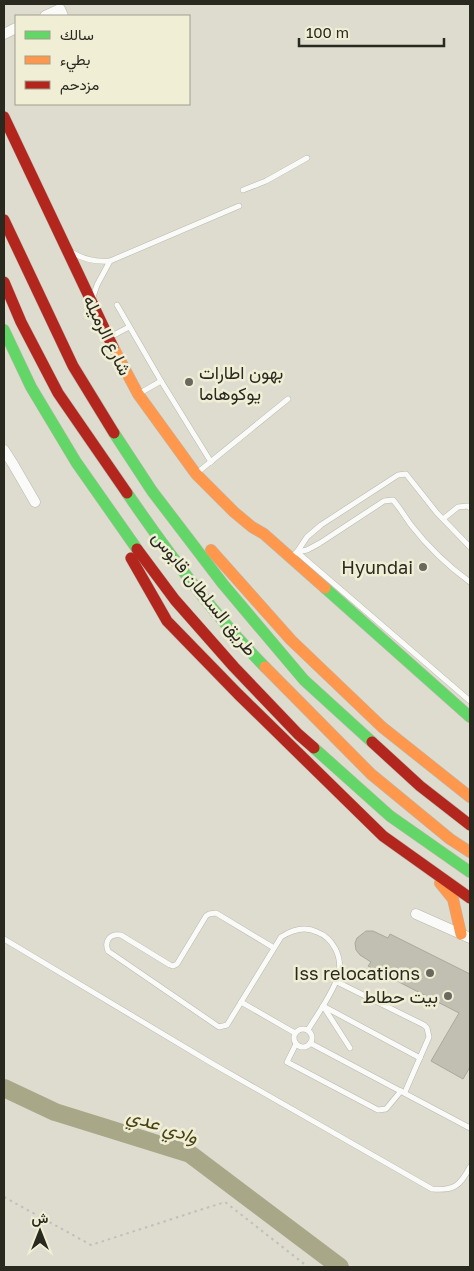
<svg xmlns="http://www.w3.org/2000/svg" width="474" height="1271" viewBox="0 0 474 1271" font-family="'Golos Text',Vazirmatn,sans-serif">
<rect width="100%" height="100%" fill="#dddccf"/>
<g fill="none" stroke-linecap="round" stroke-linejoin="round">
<!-- river -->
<path stroke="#a8a788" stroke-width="18" d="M4 1088 55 1112 190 1154 340 1267"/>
</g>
<!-- building -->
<path fill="#c0bfb2" stroke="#a8a89e" d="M366 931H373L388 938 390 934 470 974V1067L463 1079 431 1061 459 1013 368 966 371 962 360 955 356 950 355 943 357 938Z"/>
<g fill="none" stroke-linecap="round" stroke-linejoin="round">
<defs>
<g id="lane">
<path d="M243 190 266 181 307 158"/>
<path d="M73 253C85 260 97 262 110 261L239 206"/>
<path d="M93 297 97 285 110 261"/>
<path d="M117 305 161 381 211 462"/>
<path d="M110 337 129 327"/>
<path d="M140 393 161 381"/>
<path d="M198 472 288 399"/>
<path d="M443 519 458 507 468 506 470 508"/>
<path d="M297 552 470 701"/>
<path d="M297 552 307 550 320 543 384 501 393 500C400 508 405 517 411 525 428 547 448 566 470 582"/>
<path d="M291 557 297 552 307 537 321 525 398 475 406 474 437 513 470 547"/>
<path d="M4 939 213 1064 432 1189C454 1191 460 1186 470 1167"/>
<path d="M274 948 216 913 209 914 206 916 177 964 173 966 170 965 121 935C110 933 104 941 108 951L219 1027 227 1025 281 937C292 930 305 926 317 932 333 938 342 956 339 973 335 990 317 1015 308 1030"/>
<path d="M335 981 424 1025 427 1028 429 1037 405 1092"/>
<path d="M241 1002 295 1033"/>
<path d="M323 1006 420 1058"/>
<path d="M323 1006 350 1048"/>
<circle cx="303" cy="1038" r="9"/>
<path d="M310 1043 470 1128"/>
<path d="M296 1044 287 1062 378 1110 386 1109 401 1091"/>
</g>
<g id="street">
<path d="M45 16 60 9 63 16"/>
<path d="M4 34 16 28"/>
<path d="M4 450 13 464 35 502"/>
<path d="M416 914 470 938"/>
</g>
<g id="fast">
<path d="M4 330 31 387 76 462 137 549"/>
<path d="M114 433 152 491 223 584 304 680 372 742"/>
<path d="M127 493C169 554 213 614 265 667"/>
<path d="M325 588 470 717"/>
<path d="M314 748 390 816 470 872"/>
</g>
<g id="slow">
<path d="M113 347 138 394 196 474 234 512 252 527 264 534 325 588"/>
<path d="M211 550 291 640 382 727 470 797"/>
<path d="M265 667 371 774 450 839 470 852"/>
<path d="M440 883 453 899 461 934"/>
</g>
<g id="jam">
<path d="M4 117 113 347"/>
<path d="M4 220 73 366 114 433"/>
<path d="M4 282 21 322 58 393 127 493"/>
<path d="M137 549 175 600 234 667 298 734 314 748"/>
<path d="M131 558 167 621 238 694 383 836 470 898"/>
<path d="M372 742 420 786 470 825"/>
</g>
</defs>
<!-- lane casing -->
<use href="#lane" stroke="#b9b8ad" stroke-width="6"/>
<!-- street casing -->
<use href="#street" stroke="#b9b8ad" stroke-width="11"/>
<!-- fast casing -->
<use href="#fast" stroke="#b9b8ad" stroke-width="12"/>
<!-- slow casing -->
<use href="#slow" stroke="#b9b8ad" stroke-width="12"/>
<!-- jam casing -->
<use href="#jam" stroke="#b9b8ad" stroke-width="12"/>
<!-- path -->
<path stroke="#bfbfbb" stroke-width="2" stroke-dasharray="2.5 4" stroke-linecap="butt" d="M4 1197 91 1245 225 1202 308 1267"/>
<!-- lane -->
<use href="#lane" stroke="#fafaf8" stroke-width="5"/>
<!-- street -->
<use href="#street" stroke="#fafaf8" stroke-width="10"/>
<!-- fast -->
<use href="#fast" stroke="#63d668" stroke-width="11"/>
<!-- slow -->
<use href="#slow" stroke="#ff974d" stroke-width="11"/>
<!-- jam -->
<use href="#jam" stroke="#b3261e" stroke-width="11"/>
</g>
<!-- markers -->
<g fill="#69685d" stroke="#f0efd6" stroke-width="2">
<circle cx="189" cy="382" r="5"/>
<circle cx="423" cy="567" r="5"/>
<circle cx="430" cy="973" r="5"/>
<circle cx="448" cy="996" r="5"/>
</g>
<g text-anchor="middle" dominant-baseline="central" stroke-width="5" stroke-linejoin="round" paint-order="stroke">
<!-- street labels -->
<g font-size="18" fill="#2a2920" stroke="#f0efd6">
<text transform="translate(108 335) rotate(64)">شارع الرميله</text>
<text transform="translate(205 593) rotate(51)">طريق السلطان قابوس</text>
</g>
<!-- poi labels -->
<g font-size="18" fill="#2a2920" stroke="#f0efd6" text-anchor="end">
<text x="199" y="372" text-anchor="start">بهون اطارات<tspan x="199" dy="21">يوكوهاما</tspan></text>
<text x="413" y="567">Hyundai</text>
<text x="420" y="973">Iss relocations</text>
<text x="438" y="996">بيت حطاط</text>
</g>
<!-- water labels -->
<g font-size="19" font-style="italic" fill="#474313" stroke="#f0efd6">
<text transform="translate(163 1125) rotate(19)">وادي عدي</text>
</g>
</g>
<!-- border -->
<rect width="474" height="1271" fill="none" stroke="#2a2920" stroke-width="10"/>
<!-- legend -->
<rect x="15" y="15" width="175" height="90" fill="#f0efd6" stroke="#a1a08d"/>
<rect x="25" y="31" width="25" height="8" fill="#63d668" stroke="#a1a08d"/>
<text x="60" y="40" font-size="15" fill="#2a2920">سالك</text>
<rect x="25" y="56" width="25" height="8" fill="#ff974d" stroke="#a1a08d"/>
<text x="60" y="65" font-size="15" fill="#2a2920">بطيء</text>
<rect x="25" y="81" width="25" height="8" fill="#b3261e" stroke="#a1a08d"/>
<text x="60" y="90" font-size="15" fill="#2a2920">مزدحم</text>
<!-- north arrow -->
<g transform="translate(40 1231)" stroke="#f0efd6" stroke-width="4" paint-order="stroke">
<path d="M0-4L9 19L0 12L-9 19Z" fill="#2a2920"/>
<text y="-8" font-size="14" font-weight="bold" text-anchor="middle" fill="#2a2920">ش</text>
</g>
<!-- scale -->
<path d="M299 38v8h145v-8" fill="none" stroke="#2a2920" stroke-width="2.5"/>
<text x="306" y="38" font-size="15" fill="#2a2920" stroke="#f0efd6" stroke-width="4" paint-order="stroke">100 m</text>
</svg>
